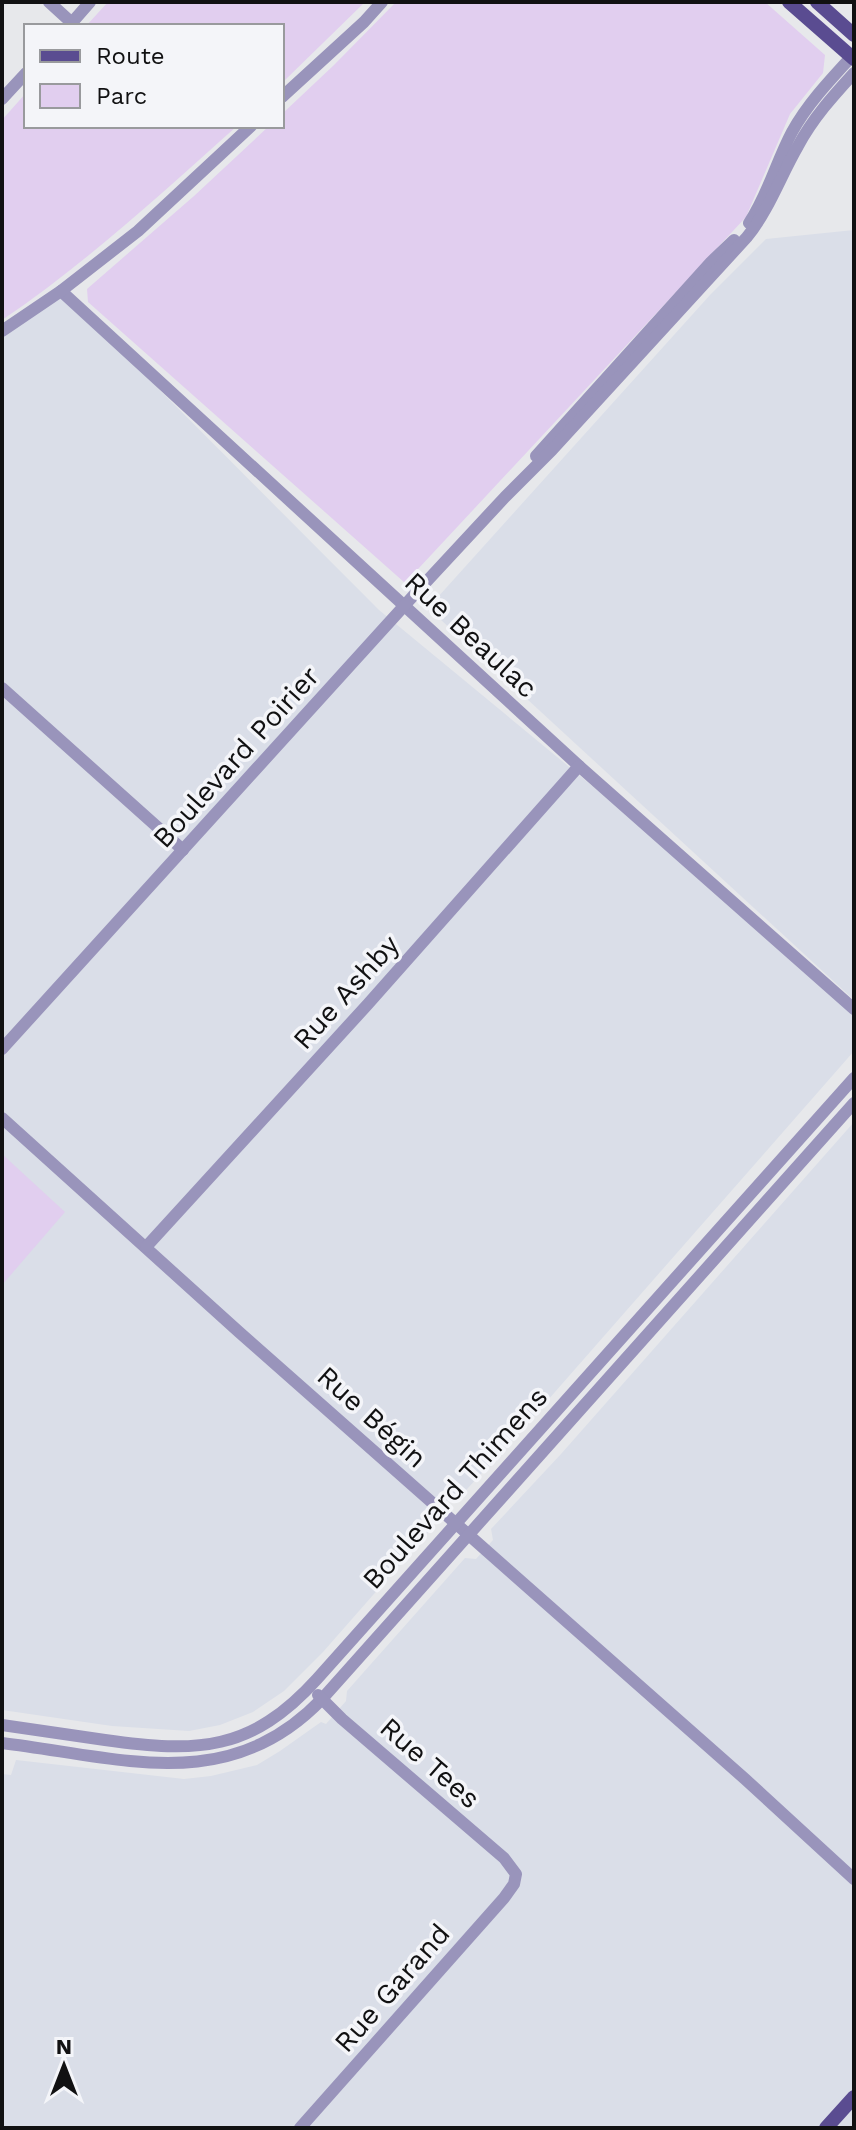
<svg xmlns="http://www.w3.org/2000/svg" width="856" height="2130" viewBox="0 0 856 2130" font-family="'Work Sans',sans-serif">
<rect width="100%" height="100%" fill="#e7e8eb"/>
<!-- built -->
<g fill="#dadee8">
<path d="M854 230V1000L428 608 710 295 766 239Z"/>
<path d="M61 291 379 610 854 1002V1051L519 1433 455 1502 450 1498 428 1521 431 1529 323 1652 284 1691 253 1712 220 1725 189 1731 112 1726 2 1710V337Z"/>
<path d="M854 1122V2128H2V1774L11 1775 16 1760 184 1779 211 1776 257 1765 280 1751 321 1722 326 1724 346 1701 347 1691 465 1558 476 1559 493 1540 491 1529 561 1454Z"/>
</g>
<!-- green -->
<g fill="#e1ceef">
<path d="M108 2H365L282 83V26H86Z"/>
<path d="M396 2H765L825 55 823 73 790 114 746 217 405 583 88 302 87 289 194 196 269 126H282V114L334 65Z"/>
<path d="M26 93V126H237C162 193 85 264 2 320V120Z"/>
<path d="M2 1154 65 1212 2 1285Z"/>
</g>
<g fill="none" stroke-linecap="round" stroke-linejoin="round">
<!-- minor -->
<g stroke="#9994bb" stroke-width="12">
<path d="M49 2 72 23"/>
<path d="M69 26 90 2"/>
<path d="M282 97 364 22 382 2"/>
<path d="M2 99 26 73"/>
<path d="M749 223C768 195 776 162 792 132 808 103 831 79 854 54"/>
<path d="M61 291 579 766 854 1009"/>
<path d="M2 331 61 291 138 231 251 126"/>
<path d="M536 456 711 262 734 240"/>
<path d="M2 688 183 850"/>
<path d="M2 1049 414 595 505 497 552 450 747 237C769 210 780 177 798 146 813 118 833 96 854 73"/>
<path d="M2 1118 239 1332 745 1779 854 1879"/>
<path d="M146 1247 368 1004 579 766"/>
<path d="M2 1725C36 1730 71 1735 105 1740 197 1753 251 1752 317 1679L854 1078"/>
<path d="M2 1743C119 1757 228 1797 322 1699L854 1103"/>
<path d="M300 2128 504 1898 514 1884 516 1874 504 1858 342 1719 318 1695"/>
</g>
<!-- major -->
<g stroke="#5a4c91" stroke-width="14">
<path d="M789 2 854 59"/>
<path d="M817 2 854 35"/>
<path d="M826 2128 854 2097"/>
</g>
</g>
<g text-anchor="middle" dominant-baseline="central" stroke-width="7" stroke-linejoin="round" paint-order="stroke">
<!-- street labels -->
<g font-size="28" fill="#111112" stroke="#f4f5f9">
<text transform="translate(471 635) rotate(43)">Rue Beaulac</text>
<text transform="translate(236 757) rotate(-48)">Boulevard Poirier</text>
<text transform="translate(346 992) rotate(-48)">Rue Ashby</text>
<text transform="translate(372 1417) rotate(42)">Rue Bégin</text>
<text transform="translate(455 1488) rotate(-48)">Boulevard Thimens</text>
<text transform="translate(430 1763) rotate(41)">Rue Tees</text>
<text transform="translate(392 1988) rotate(-49)">Rue Garand</text>
</g>
</g>
<!-- border -->
<rect width="856" height="2130" fill="none" stroke="#111112" stroke-width="8"/>
<!-- legend -->
<rect x="24" y="24" width="260" height="104" fill="#f4f5f9" stroke="#999a9d" stroke-width="2"/>
<rect x="40" y="50" width="40" height="12" fill="#5a4c91" stroke="#999a9d" stroke-width="2"/>
<text x="96" y="64" font-size="24" fill="#111112">Route</text>
<rect x="40" y="84" width="40" height="24" fill="#e1ceef" stroke="#999a9d" stroke-width="2"/>
<text x="96" y="104" font-size="24" fill="#111112">Parc</text>
<!-- north arrow -->
<g transform="translate(64 2066)" stroke="#f4f5f9" stroke-width="6" paint-order="stroke">
<path d="M0-6L14 30L0 20L-14 30Z" fill="#111112"/>
<text y="-12" font-size="22" font-weight="bold" text-anchor="middle" fill="#111112">N</text>
</g>
</svg>
